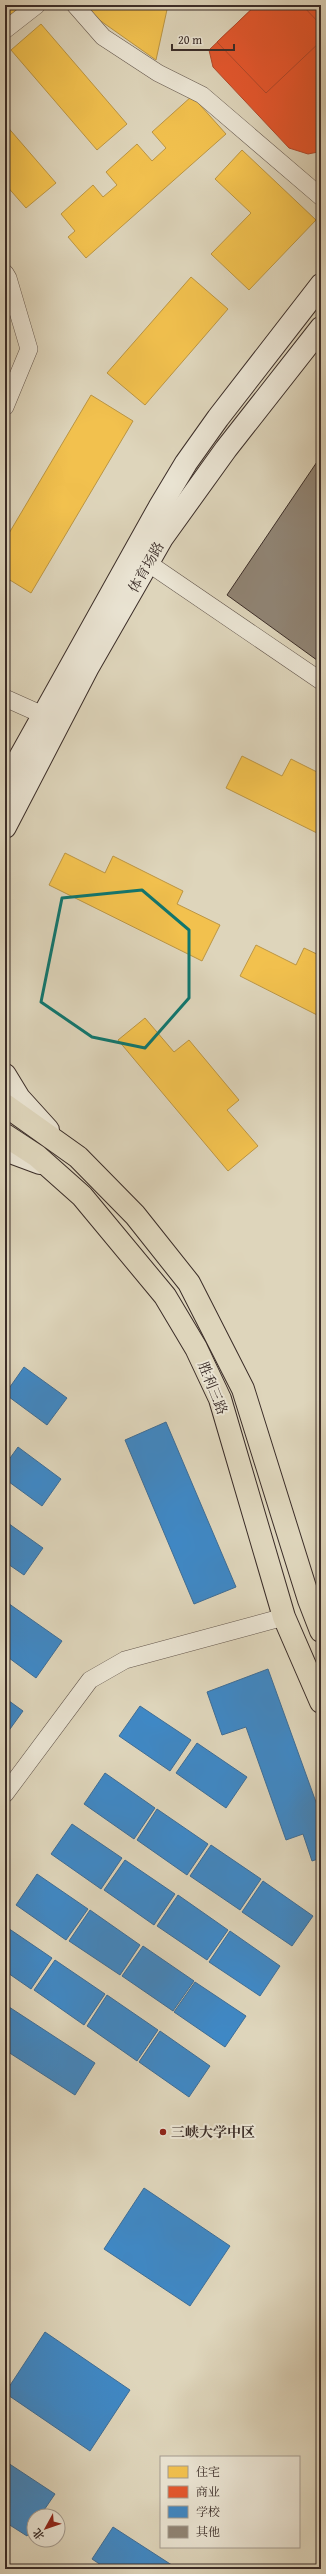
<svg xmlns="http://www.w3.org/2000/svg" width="326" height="2574" viewBox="0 0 326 2574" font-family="'Gentium Book Plus','Noto Serif SC',serif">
<rect width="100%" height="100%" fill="#ded5bb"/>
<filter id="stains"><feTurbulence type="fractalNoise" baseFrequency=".005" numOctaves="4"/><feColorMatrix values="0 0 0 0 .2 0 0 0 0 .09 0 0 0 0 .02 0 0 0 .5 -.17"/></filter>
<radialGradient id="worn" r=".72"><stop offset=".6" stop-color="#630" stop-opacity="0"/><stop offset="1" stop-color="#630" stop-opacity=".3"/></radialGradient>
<!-- homes -->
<g fill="#f2c14e" stroke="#bb9543">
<path d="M5 5H23L7 21 5 19Z"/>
<path d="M85 5H168L156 60 88 12Z"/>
<path d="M41 24 127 124 97 150 11 50Z"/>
<path d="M192 96 226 134 86 258 68 237 75 231 61 214 93 185 103 197 117 185 106 172 137 144 152 161 166 148 152 132Z"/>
<path d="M5 124 56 183 26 208 5 184Z"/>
<path d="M242 150 316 220 249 290 211 254 251 213 215 179Z"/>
<path d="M191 277 228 309 145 405 107 373Z"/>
<path d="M91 395 133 421 31 593 5 577V540Z"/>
<path d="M242 756 282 776 291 759 321 774V835L226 788Z"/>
<path d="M65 853 105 873 113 856 183 891 177 904 220 925 202 961 49 885Z"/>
<path d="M256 945 296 965 304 948 321 956V1017L240 976Z"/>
<path d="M145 1018 174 1052 189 1040 239 1100 227 1110 258 1146 228 1171 118 1040Z"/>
</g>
<!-- shops -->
<g fill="#e4572e" stroke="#b14a2c">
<path d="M256 5H321V149L318 152 308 154 289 148 213 67 209 50Z"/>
<path d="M256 5H302L321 25V41L266 93 217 42Z"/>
</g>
<!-- schools -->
<g fill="#3f88c5" stroke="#3e6d96">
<path d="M24 1367 67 1398 47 1425 5 1394Z"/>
<path d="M166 1422 236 1587 194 1604 125 1440Z"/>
<path d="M18 1447 61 1479 42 1506 5 1479V1465Z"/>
<path d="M5 1521 43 1548 24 1575 5 1562Z"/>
<path d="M5 1601 62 1641 36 1678 5 1655Z"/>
<path d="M268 1669 321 1816V1858L312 1861 303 1834 286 1840 246 1727 222 1735 207 1692Z"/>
<path d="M5 1698 23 1711 5 1736Z"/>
<path d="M140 1706 191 1740 170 1771 119 1736Z"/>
<path d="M197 1743 247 1777 226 1808 176 1773Z"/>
<path d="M105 1773 155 1808 134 1839 84 1804Z"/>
<path d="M157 1809 208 1844 187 1875 137 1840Z"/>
<path d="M72 1824 122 1858 101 1889 51 1854Z"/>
<path d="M211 1845 261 1879 240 1910 190 1876Z"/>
<path d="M125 1860 175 1894 154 1925 104 1890Z"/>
<path d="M37 1874 88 1909 66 1940 16 1905Z"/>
<path d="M263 1881 313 1916 292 1946 242 1912Z"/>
<path d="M178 1895 228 1930 207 1960 157 1926Z"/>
<path d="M90 1910 140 1945 120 1975 69 1941Z"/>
<path d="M5 1926 52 1958 31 1989 5 1971Z"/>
<path d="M230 1931 280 1966 260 1996 209 1962Z"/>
<path d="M143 1946 194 1981 173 2011 122 1976Z"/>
<path d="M55 1960 105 1994 84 2025 34 1990Z"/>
<path d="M195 1982 246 2016 225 2047 174 2012Z"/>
<path d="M107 1995 158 2030 137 2061 87 2026Z"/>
<path d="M6 2005 95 2063 75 2095 5 2050Z"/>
<path d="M160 2031 210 2066 189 2097 139 2062Z"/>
<path d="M144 2188 230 2246 190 2306 104 2249Z"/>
<path d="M45 2332 130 2390 90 2451 5 2393Z"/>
<path d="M5 2461 55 2494 40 2516H34V2526L27 2536 5 2522Z"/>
<path d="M113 2527 178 2569H107L92 2559Z"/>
</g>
<!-- building -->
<path fill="#908474" stroke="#3b2d28" d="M321 456V663L227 595Z"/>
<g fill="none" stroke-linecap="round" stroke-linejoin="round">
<defs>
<g id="street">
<path d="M75 5 103 37 158 73 202 95 321 197"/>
<path d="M5 30 37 5"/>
<path d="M5 273 8 278 29 349 5 407"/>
<path d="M148 563 321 681"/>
<path d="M5 698 43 715"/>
<path d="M5 1794 90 1680 125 1660 284 1617"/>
</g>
<g id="secondary">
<path d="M5 784 159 508 186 463 218 418 321 285"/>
<path d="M5 827 88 667 162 538 226 449 321 328"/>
<path d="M5 1075 19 1098 48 1130"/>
<path d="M5 1150 40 1163"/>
</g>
<g id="primary">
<path d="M5 1105 78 1157 135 1215 189 1283 243 1389 309 1600 321 1631"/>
<path d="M5 1135 37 1156 82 1196 165 1296 196 1348 220 1399 284 1617 321 1702"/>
</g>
</defs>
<!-- street casing -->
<use href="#street" stroke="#64574d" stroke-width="18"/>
<!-- secondary casing -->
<use href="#secondary" stroke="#3b2d28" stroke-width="24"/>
<!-- primary casing -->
<use href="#primary" stroke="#3b2d28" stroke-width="24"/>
<!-- street -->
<use href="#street" stroke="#eae4d3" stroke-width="17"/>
<!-- secondary -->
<use href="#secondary" stroke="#eae4d3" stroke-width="22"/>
<!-- primary -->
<use href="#primary" stroke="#ded5bb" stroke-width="22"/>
</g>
<!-- marked area -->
<path fill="none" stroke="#0f766e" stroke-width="3" stroke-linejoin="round" d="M142 890 189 930V998L145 1048 92 1037 41 1002 62 898Z"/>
<!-- markers -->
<circle fill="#8f2418" stroke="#eae4d3" stroke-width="1.5" cx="163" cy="2132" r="4"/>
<g text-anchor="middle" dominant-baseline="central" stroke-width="4" stroke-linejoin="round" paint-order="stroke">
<!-- street labels -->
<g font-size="14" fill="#3b2d28" stroke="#eae4d3">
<text transform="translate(146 567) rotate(-60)">体育场路</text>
<text transform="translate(213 1388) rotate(68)">胜利三路</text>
</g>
<!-- poi labels -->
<g font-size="14" font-weight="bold" fill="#3b2d28" stroke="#eae4d3" text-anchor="start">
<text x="171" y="2132">三峡大学中区</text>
</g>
</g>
<!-- margin -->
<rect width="326" height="2574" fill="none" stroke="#ded5bb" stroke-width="20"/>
<rect x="6" y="6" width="314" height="2562" fill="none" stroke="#3b2d28" stroke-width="2"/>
<rect x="10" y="10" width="306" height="2554" fill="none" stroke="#3b2d28"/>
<!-- legend -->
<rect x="160" y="2456" width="140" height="92" fill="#eae4d3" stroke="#a49b8f"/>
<rect x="168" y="2466" width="20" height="12" fill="#f2c14e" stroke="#a49b8f"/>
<text x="196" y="2476" font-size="12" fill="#3b2d28">住宅</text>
<rect x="168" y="2486" width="20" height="12" fill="#e4572e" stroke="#a49b8f"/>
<text x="196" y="2496" font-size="12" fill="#3b2d28">商业</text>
<rect x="168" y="2506" width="20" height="12" fill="#3f88c5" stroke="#a49b8f"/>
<text x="196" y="2516" font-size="12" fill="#3b2d28">学校</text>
<rect x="168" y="2526" width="20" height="12" fill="#908474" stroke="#a49b8f"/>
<text x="196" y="2536" font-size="12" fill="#3b2d28">其他</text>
<!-- north arrow -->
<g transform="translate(46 2528) rotate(230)"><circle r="19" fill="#eae4d3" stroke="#a49b8f"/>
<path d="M0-3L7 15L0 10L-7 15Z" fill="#8f2418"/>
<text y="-6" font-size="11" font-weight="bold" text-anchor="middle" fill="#3b2d28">北</text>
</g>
<!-- scale -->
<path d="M172 44v6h62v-6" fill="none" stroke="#3b2d28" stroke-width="2"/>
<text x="178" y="44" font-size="12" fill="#3b2d28" stroke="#eae4d3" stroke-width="3" paint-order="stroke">20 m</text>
<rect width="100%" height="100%" filter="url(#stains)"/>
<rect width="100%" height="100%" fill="url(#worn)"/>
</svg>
